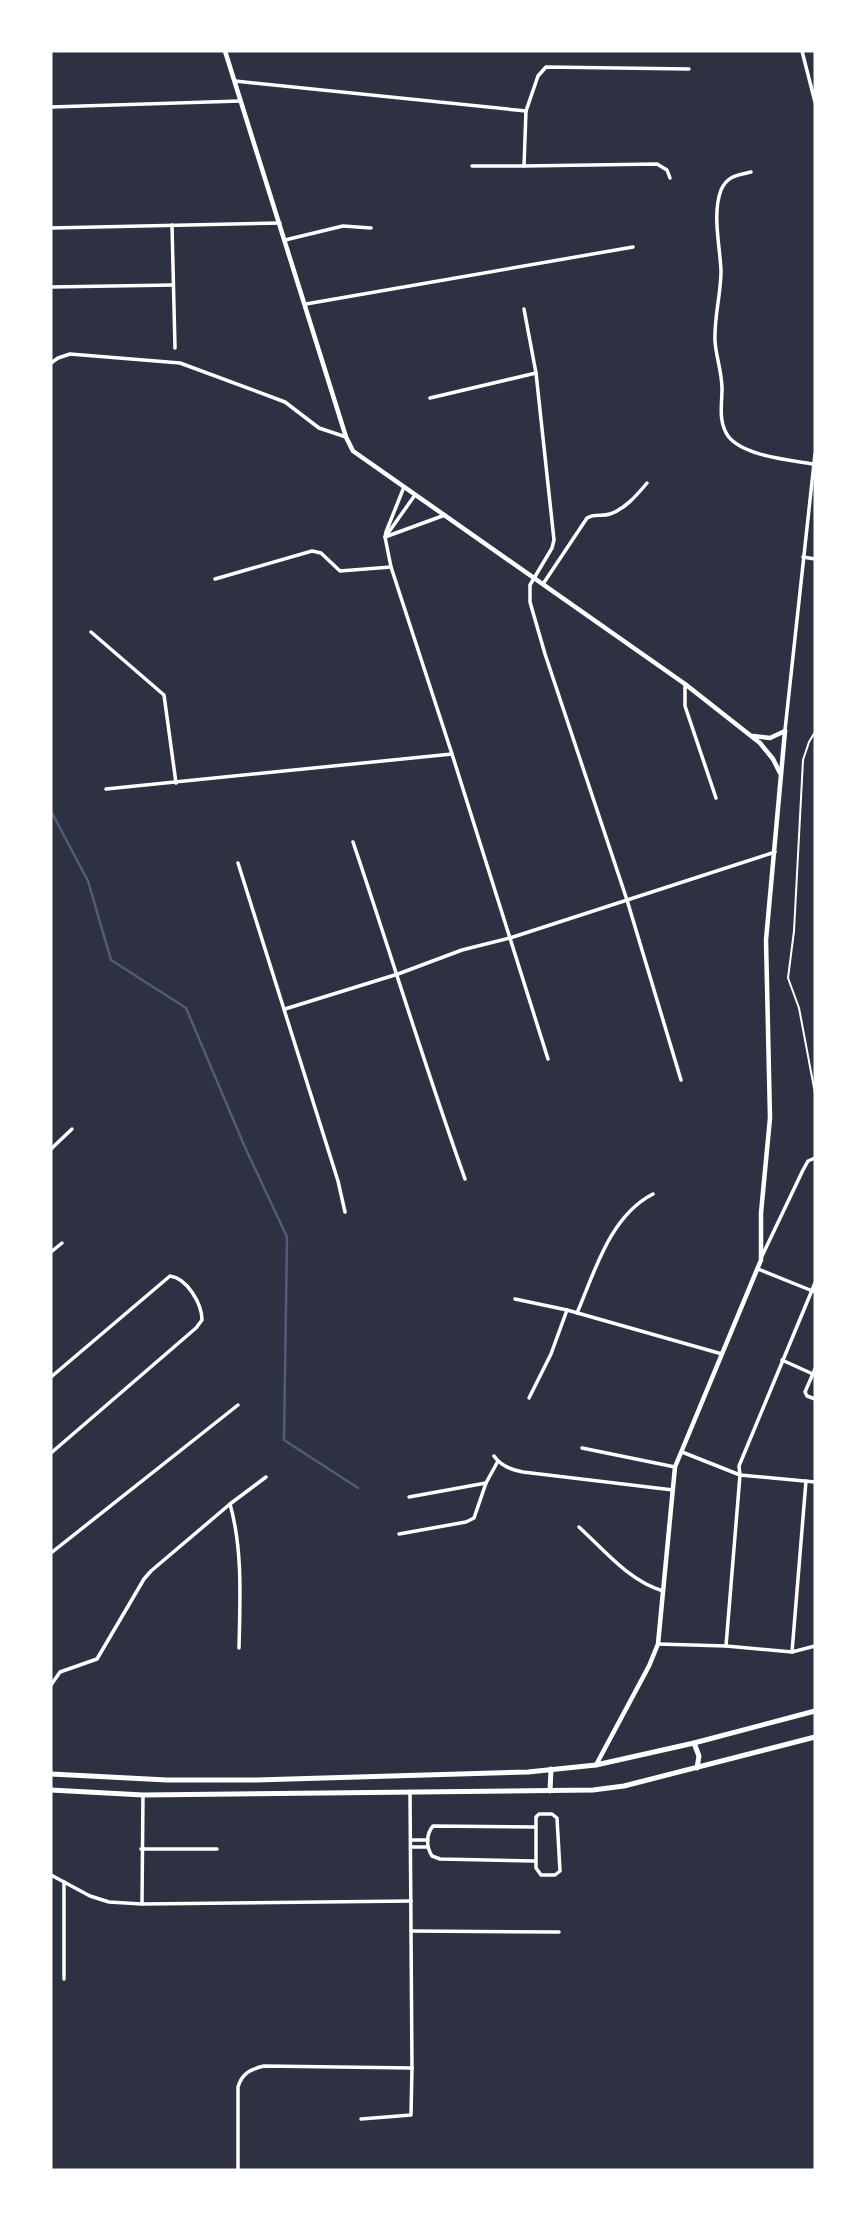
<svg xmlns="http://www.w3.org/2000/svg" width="866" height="2221" viewBox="0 0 866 2221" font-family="Montserrat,sans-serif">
<rect width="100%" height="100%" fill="#2d3142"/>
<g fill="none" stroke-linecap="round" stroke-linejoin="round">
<!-- stream -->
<path stroke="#4f5d75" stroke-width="2.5" d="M51 811 88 881 111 960 186 1008 244 1145 287 1237 284 1440 358 1488"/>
<!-- path -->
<path stroke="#fff" stroke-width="2" d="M815 732 809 742 803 760 794 931 788 978 799 1008 815 1093"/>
<!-- minor -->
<g stroke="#fff" stroke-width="3.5">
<path d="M802 51 815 102"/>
<path d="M235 81 526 111 538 76 546 67 689 69"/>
<path d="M51 107 240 101"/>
<path d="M472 166H524L526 111"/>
<path d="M524 166 657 164 667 170 670 178"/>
<path d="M751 172C737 175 727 176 721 190 712 214 720 246 721 271 721 294 714 317 715 341 716 357 722 372 722 389 722 405 718 421 728 436 743 456 790 460 813 464"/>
<path d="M172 225 175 348"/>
<path d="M51 228 280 223"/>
<path d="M285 240 343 226 371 228"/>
<path d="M51 287 173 285"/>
<path d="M306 304 633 247"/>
<path d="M524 309 536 373 554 540 552 548 530 585V602L545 654 627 900 681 1080"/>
<path d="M51 363 58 358 70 354 180 363 285 402 319 428 346 437"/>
<path d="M430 398 536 373"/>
<path d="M404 487 386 532 385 537 391 567 452 754 548 1059"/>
<path d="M386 536 415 495"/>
<path d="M385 537 445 515"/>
<path d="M803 557 815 559"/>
<path d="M215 579 312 551 321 553 340 571 391 567"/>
<path d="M543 584 587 518C595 513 602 517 610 514 625 509 637 495 647 483"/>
<path d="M91 632 164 695 176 783"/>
<path d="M685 684V706L716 798"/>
<path d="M785 730 815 454"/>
<path d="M106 789 452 754"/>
<path d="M353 842C391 954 425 1067 465 1179"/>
<path d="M238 863 338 1181 345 1212"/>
<path d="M285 1009 398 974 462 950 510 938 775 852"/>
<path d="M51 1149 72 1129"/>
<path d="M51 1252 62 1243"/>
<path d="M762 1256 803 1170 808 1161 815 1158"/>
<path d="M758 1269 815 1292"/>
<path d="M515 1299 567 1310 722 1354"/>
<path d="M577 1313C595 1271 610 1216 653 1194"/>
<path d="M782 1360 815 1375"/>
<path d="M815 1369 805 1392 807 1396 815 1399"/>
<path d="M51 1377 170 1276C187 1278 202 1304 202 1320L196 1328 51 1453"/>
<path d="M529 1398 551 1354 567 1310"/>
<path d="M582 1448 675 1467"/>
<path d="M682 1452 740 1475 815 1482"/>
<path d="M494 1456C501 1466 511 1470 523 1472L673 1490"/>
<path d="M409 1497 486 1483"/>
<path d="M230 1504C243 1550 240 1601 239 1648"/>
<path d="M579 1527C604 1550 629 1581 663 1591"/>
<path d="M399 1534 466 1522 474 1518 486 1483 498 1461"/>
<path d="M51 1553 238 1405"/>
<path d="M658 1644 726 1646 792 1652 815 1646"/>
<path d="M726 1646 740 1475 739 1466 815 1283"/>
<path d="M792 1652 806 1481"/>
<path d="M51 1685 60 1672 97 1659 144 1579 151 1571 230 1504 266 1477"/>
<path d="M539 1814H552L557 1818 560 1871 555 1875H541L536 1868V1817Z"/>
<path d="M411 1840H428"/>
<path d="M411 1847H428"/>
<path d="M141 1849H217"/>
<path d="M535 1861 440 1859 432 1856C426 1847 426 1834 433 1826L535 1827"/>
<path d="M51 1875 90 1896 109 1902 142 1904 411 1901"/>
<path d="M142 1904 143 1795"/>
<path d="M411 1931 559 1932"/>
<path d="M64 1979V1882"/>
<path d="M361 2119 411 2115 412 2068"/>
<path d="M238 2170V2087C242 2073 251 2069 264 2066L412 2068 410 1792"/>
</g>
<!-- tertiary -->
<g stroke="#fff" stroke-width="4.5">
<path d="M225 51 346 437 353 451 685 684 760 743 773 759 780 773"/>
<path d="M753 736 770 738 785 731"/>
<path d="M596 1765 649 1666 658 1644 675 1467 761 1260V1213L770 1118 766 940 785 731"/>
</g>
<!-- secondary -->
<g stroke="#fff" stroke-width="5">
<path d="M694 1743 699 1756 697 1768"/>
<path d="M51 1774 167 1780H256L528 1772 596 1765 694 1743 815 1711"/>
<path d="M51 1790 143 1795 593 1790 624 1786 815 1737"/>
<path d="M550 1791 551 1769"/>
</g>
</g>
<!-- border -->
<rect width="866" height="2221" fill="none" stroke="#ffffff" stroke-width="105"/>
</svg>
